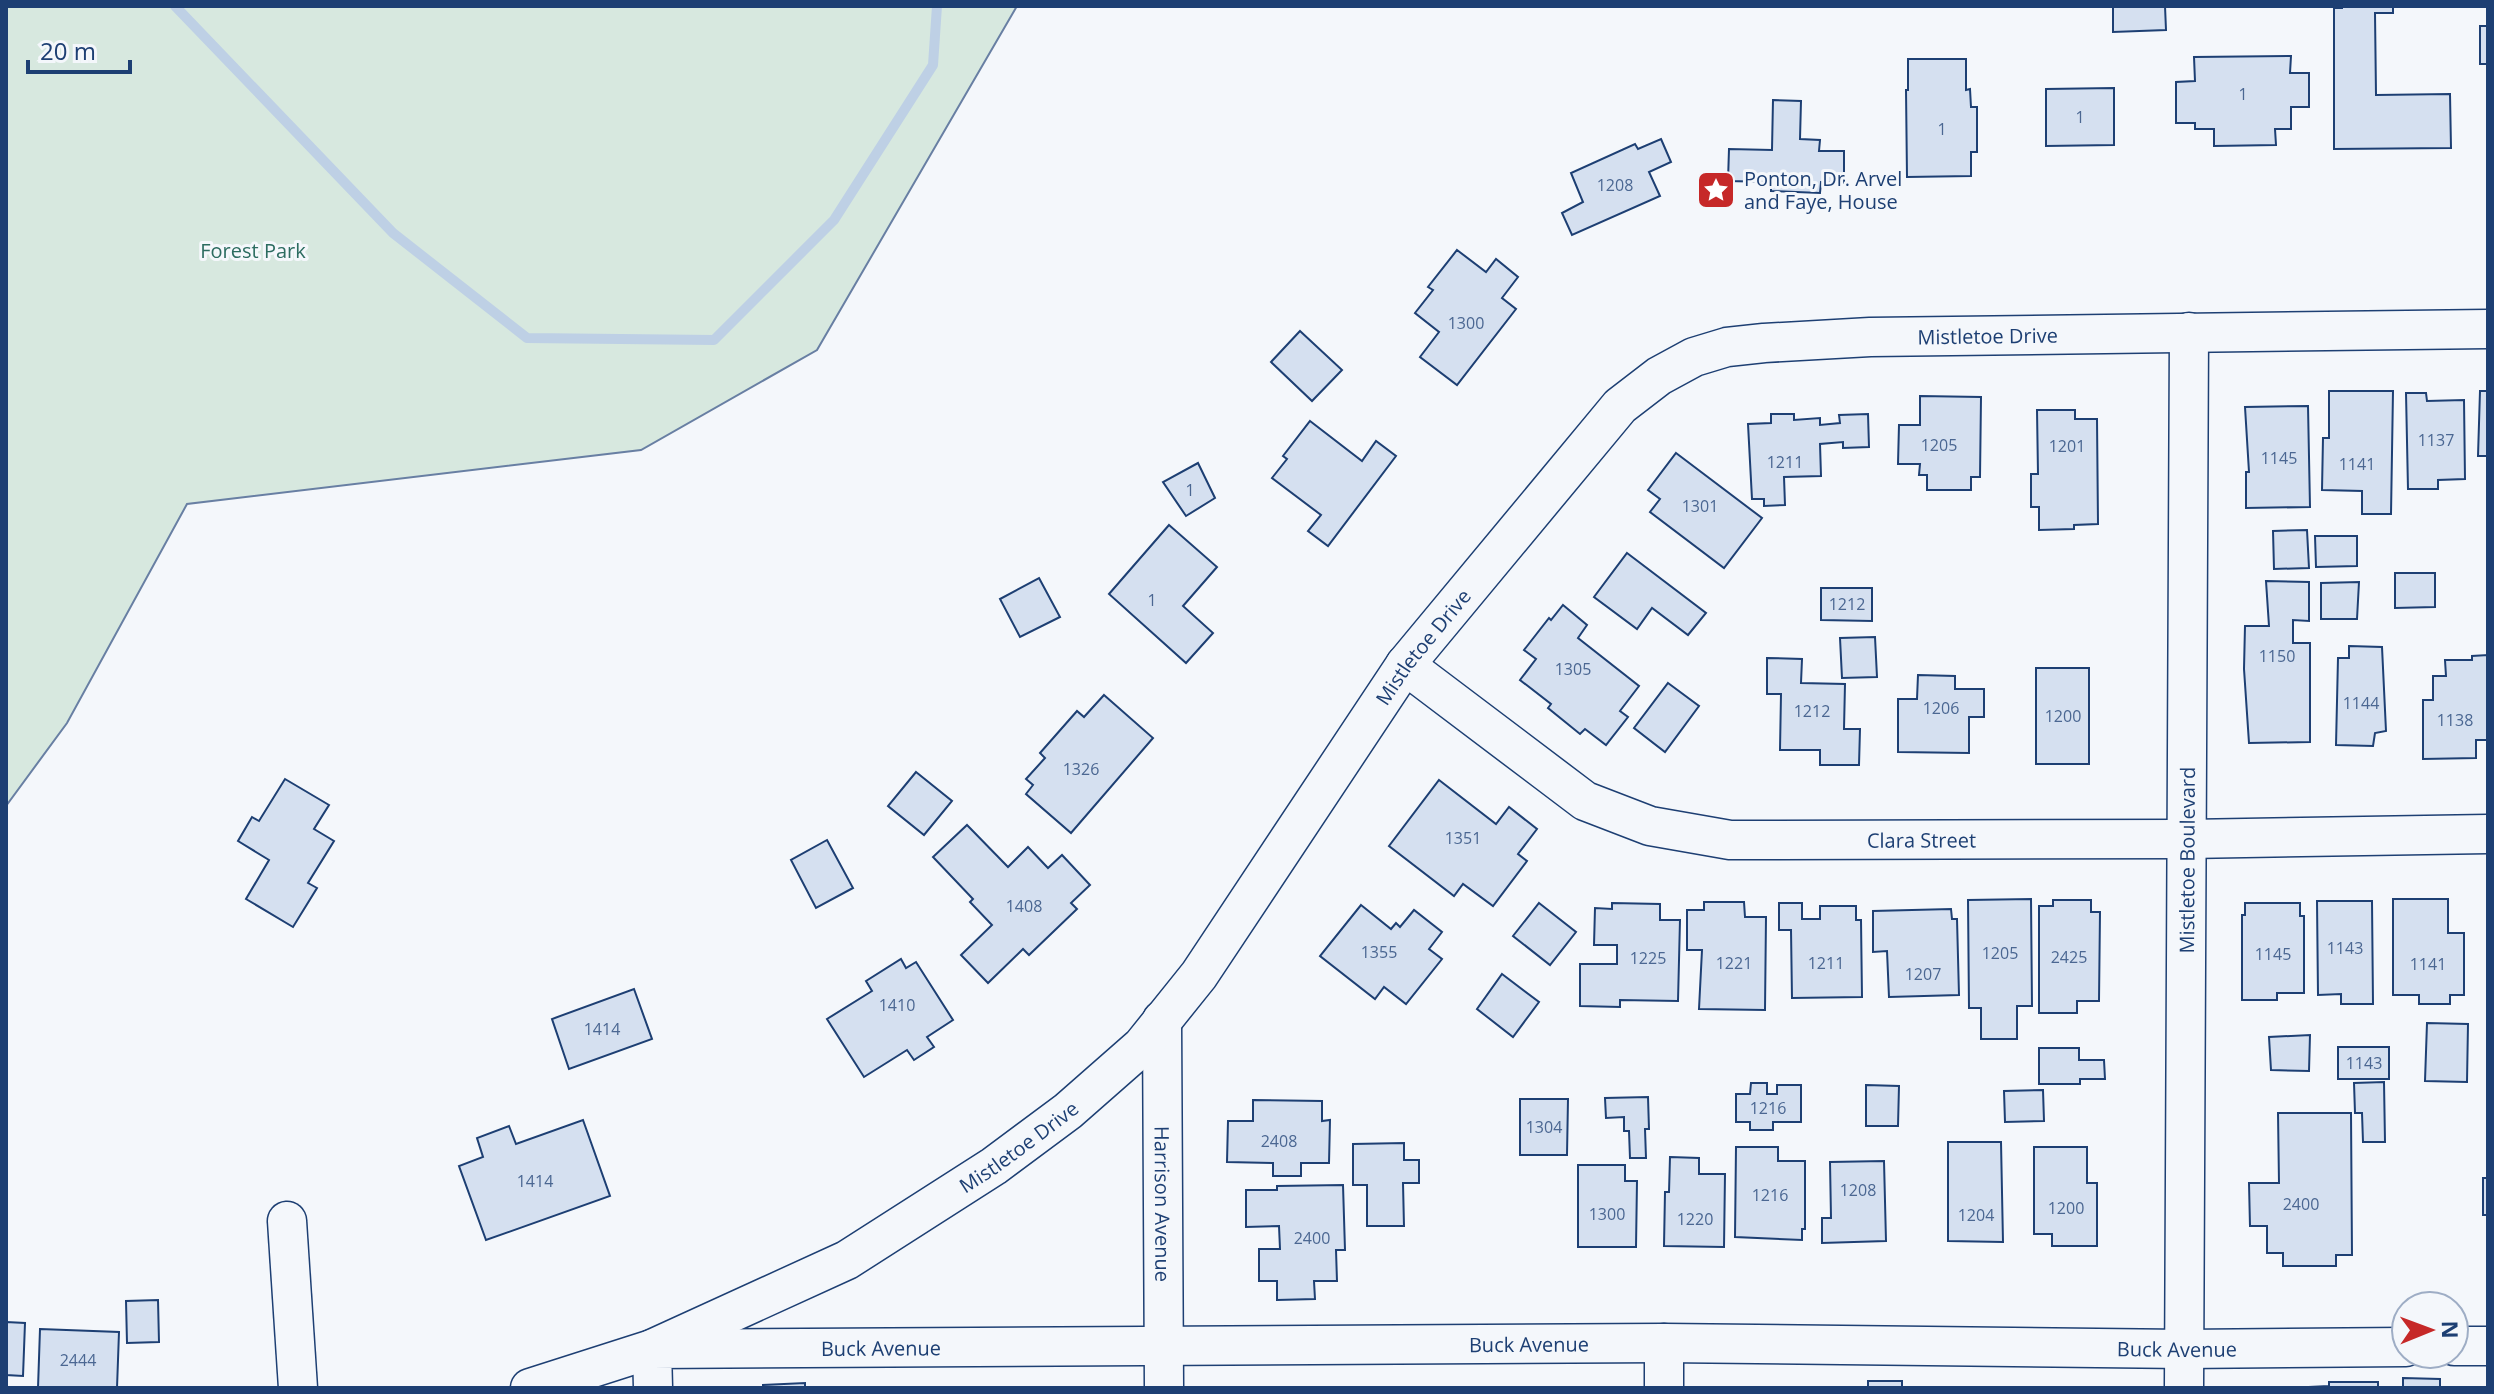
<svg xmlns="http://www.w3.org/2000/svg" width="2494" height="1394" viewBox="0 0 2494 1394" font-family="'Open Sans',sans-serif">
<rect width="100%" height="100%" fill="#f4f7fb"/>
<!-- green -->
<path fill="#d7e8df" stroke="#687fa3" stroke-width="2" d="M6 6H1017L817 350 641 450 187 504 67 723 6 806Z"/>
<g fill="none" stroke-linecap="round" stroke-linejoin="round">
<!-- stream -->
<path stroke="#bed0e5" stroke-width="10" d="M175 6 393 233 527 338 714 340 834 220 933 65 937 6"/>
</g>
<!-- building -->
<g fill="#d5e0f0" stroke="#1d3f73" stroke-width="2">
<path d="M2113 6H2165L2166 30 2113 32Z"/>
<path d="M2342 6H2393V13H2375L2376 95 2450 94 2451 148 2334 149V8H2342Z"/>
<rect x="2480" y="26" width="8" height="38"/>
<path d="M2291 56 2290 73H2309V107H2291V129H2275L2276 145 2214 146V129H2195V123H2176V82L2195 81 2194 57Z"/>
<path d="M1908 59H1966V90L1970 89 1971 107H1977V152H1971V176L1907 177 1906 90H1908Z"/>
<path d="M2114 88V145L2046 146V89Z"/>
<path d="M1773 100 1801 101 1800 139 1820 140 1819 151H1844V183L1821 182 1820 193 1771 191V182L1728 181 1729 149 1772 150Z"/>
<path d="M1661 139 1671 162 1649 172 1660 196 1572 235 1562 213 1583 202 1571 173 1635 144 1638 149Z"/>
<path d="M1457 250 1486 272 1496 259 1518 277 1502 298 1516 309 1457 385 1420 357 1439 332 1415 313 1433 290 1428 287Z"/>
<path d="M1300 331 1342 370 1312 401 1271 362Z"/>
<path d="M2329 391H2393L2391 514H2362V491L2322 490 2323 438H2329Z"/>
<path d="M2480 391H2488V456H2478Z"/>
<path d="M2406 393H2426L2427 401 2464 400 2465 479 2438 480V489H2408Z"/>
<path d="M1920 396 1981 397 1980 477H1971V490H1927V475H1919L1920 464H1898L1899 425H1920Z"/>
<path d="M2308 406 2310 507 2246 508V472H2249L2245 407Z"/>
<path d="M2037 410H2075V419H2097L2098 524 2074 525V529L2039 530V507H2031V474H2038Z"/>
<path d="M1771 414H1794V420L1820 418V425L1840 423 1839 415 1868 414 1869 447 1843 448V442L1820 444 1821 476 1784 477 1785 505 1764 506V499H1752L1748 424 1771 423Z"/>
<path d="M1310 421 1362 461 1376 441 1396 456 1328 546 1308 531 1321 515 1272 478 1287 459 1283 456Z"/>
<path d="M1676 453 1762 518 1724 568 1650 512 1660 499 1648 490Z"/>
<path d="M1198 463 1215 498 1186 516 1163 482Z"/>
<path d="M1169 525 1217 567 1183 606 1213 633 1186 663 1109 594Z"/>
<path d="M2307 530 2309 568 2274 569 2273 531Z"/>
<path d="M2315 536H2357V566L2316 567Z"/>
<path d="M1627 553 1706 613 1688 635 1652 608 1637 629 1594 597Z"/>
<path d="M2395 573H2435V607L2395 608Z"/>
<path d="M1039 578 1060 617 1020 637 1000 599Z"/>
<path d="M2266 581 2309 582V621L2293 620V643H2310V742L2249 743 2244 669 2245 626H2269Z"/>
<path d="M2359 582 2357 619H2321V583Z"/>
<path d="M1821 588H1872V621L1821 620Z"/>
<path d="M1563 605 1587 625 1578 638 1639 686 1620 711 1628 717 1606 745 1585 729 1580 734 1548 708 1551 704 1520 680 1536 659 1524 650 1549 618 1551 620Z"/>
<path d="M1875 637 1877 677 1842 678 1840 638Z"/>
<path d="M2349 646 2382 647 2386 731 2375 733 2373 746 2336 745 2338 658H2349Z"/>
<path d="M2488 655V740H2476V758L2423 759V700H2433V676H2446L2445 660H2472V656Z"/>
<path d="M1767 658 1802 659 1801 683 1845 684 1844 729H1860L1859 765H1820V750H1780L1781 694H1767Z"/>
<rect x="2036" y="668" width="53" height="96"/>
<path d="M1918 675 1955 676V689H1984V717H1969V753L1898 752V699H1917Z"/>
<path d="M1668 683 1699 706 1665 752 1634 728Z"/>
<path d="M1104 695 1153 738 1071 833 1026 794 1033 785 1026 779 1045 758 1040 753 1077 711 1084 717Z"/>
<path d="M916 772 952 801 924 835 888 806Z"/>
<path d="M285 779 329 805 314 829 334 841 308 883 317 888 293 927 246 899 269 860 238 841 252 817 259 821Z"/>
<path d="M1439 780 1496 824 1509 807 1537 829 1518 854 1527 861 1493 906 1463 884 1454 896 1389 846Z"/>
<path d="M967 825 1008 867 1028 847 1048 868 1062 855 1090 885 1071 903 1077 909 1029 955 1023 949 988 983 961 955 992 925 970 902 973 899 933 857Z"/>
<path d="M827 840 853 888 816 908 791 860Z"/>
<path d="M2031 899 2032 1006H2017V1039H1981V1008H1969L1968 900Z"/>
<path d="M2393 899H2448V933H2464V995H2450V1004H2419V995H2393Z"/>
<path d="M2053 900H2091V912H2100L2099 1001H2077V1013H2039V906H2053Z"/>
<path d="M2317 901H2372L2373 1004H2341V994L2318 995Z"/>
<path d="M1704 902H1744L1745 917H1766L1765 1010 1699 1009 1702 950H1687V910H1704Z"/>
<path d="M1539 903 1576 932 1550 965 1513 936Z"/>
<path d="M1612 903 1660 904V920H1680L1678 1001 1620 1000V1007L1580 1006V964H1617V945H1594L1595 908 1612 909Z"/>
<path d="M1779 903H1802V919H1820V906H1856V920H1861L1862 997 1792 998 1791 930H1779Z"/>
<path d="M2245 903H2300V916H2304V993H2277V1000H2242V915H2245Z"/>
<path d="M1361 905 1391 929 1396 923 1400 927 1414 910 1442 932 1429 949 1442 959 1406 1004 1384 987 1375 999 1320 956Z"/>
<path d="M1951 909 1952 919H1957L1959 995 1889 997 1887 951 1873 952V911Z"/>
<path d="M901 959 906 968 916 962 953 1020 927 1037 934 1047 914 1060 907 1050 864 1077 827 1019 872 991 866 981Z"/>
<path d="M1502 974 1539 1002 1513 1037 1477 1009Z"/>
<path d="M634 989 652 1039 569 1069 552 1019Z"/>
<path d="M2427 1023 2468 1024 2467 1082 2425 1081Z"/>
<path d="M2310 1035 2309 1071 2271 1070 2269 1037Z"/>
<rect x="2338" y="1047" width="51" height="32"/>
<path d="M2039 1048H2079V1060H2104L2105 1079H2080V1084H2039Z"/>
<path d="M2384 1082 2385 1142H2363L2362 1113H2355L2354 1083Z"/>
<path d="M1751 1083H1767V1094H1777V1085H1801V1122H1773V1130H1750V1122H1736V1094H1750Z"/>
<path d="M1866 1085 1899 1086 1898 1126H1866Z"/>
<path d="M2043 1090 2044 1121 2005 1122 2004 1091Z"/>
<path d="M1648 1097 1649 1129H1645L1646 1158H1630L1629 1131H1624V1117L1606 1118 1605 1098Z"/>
<path d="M1520 1099H1568L1567 1155H1520Z"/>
<path d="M1253 1100 1322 1101V1121L1330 1120 1329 1163H1301V1176H1273V1163L1227 1162 1228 1121H1253Z"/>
<path d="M2278 1113H2351L2352 1255H2336V1266H2283V1253H2267V1226H2250L2249 1183H2279Z"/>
<path d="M583 1120 610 1196 486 1240 459 1166 483 1157 477 1138 509 1126 516 1144Z"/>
<path d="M1948 1142H2001L2003 1242 1948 1241Z"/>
<path d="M1404 1143V1160H1419V1183H1403L1404 1226H1367V1185H1353V1144Z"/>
<path d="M1736 1147H1778V1161H1805V1229H1802V1240L1735 1237Z"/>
<path d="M2034 1147H2087V1183H2097V1246H2052V1234H2034Z"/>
<path d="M1670 1157 1699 1158V1174H1725L1724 1247 1664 1246 1665 1192H1669Z"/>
<path d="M1884 1161 1886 1241 1822 1243V1218H1831L1830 1162Z"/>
<path d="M1578 1165H1625V1181H1637L1636 1247H1578Z"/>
<rect x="2483" y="1178" width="5" height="37"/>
<path d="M1343 1185 1345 1250H1336L1337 1281H1314L1315 1299 1277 1300V1281H1259V1249H1280L1279 1226 1246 1227V1190H1277V1186Z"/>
<path d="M158 1300 159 1342 127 1343 126 1301Z"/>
<path d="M6 1322 25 1323 23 1376 6 1375Z"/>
<path d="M40 1329 119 1332 117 1388H38Z"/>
<path d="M2403 1378 2440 1379V1388H2403Z"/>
<rect x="1868" y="1381" width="34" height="7"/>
<path d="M2329 1382H2378V1388H2288L2329 1386Z"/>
<path d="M805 1383V1388H763V1385Z"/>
</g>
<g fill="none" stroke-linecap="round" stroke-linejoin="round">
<defs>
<g id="minor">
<path id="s1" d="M1405 665 1585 801 1650 826 1730 840 2188 839 2488 834"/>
<path id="s2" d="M1162 1020 1164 1388"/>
<path d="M287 1221 298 1388"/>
<path d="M1664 1343V1388"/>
<path d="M2454 1346H2488"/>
<path id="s3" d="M530 1388 652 1349 847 1260 994 1166 1068 1111 1142 1046 1199 975 1405 665 1620 406 1659 376 1694 357 1727 347 1764 343 1870 337 2488 329"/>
<path id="s4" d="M653 1388 652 1349 1664 1343 2184 1349 2406 1347"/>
<path id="s5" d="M2184 1388 2189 332"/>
</g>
</defs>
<!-- minor casing -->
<use href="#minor" stroke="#1d3f73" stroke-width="41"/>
<!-- minor -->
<use href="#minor" stroke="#f4f7fb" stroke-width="38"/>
</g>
<!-- icons -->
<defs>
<symbol id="sight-square" viewBox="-11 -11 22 22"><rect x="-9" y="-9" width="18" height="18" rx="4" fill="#c62828" stroke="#f4f7fb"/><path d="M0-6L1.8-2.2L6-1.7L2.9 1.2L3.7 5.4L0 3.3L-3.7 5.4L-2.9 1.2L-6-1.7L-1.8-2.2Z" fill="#fff"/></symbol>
</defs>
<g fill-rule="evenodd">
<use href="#sight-square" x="1694" y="168" width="44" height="44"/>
</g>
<g text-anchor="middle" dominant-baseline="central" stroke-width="6" stroke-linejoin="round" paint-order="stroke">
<!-- number labels -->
<g font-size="16" fill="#4b6792">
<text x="2243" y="94">1</text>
<text x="2080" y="117">1</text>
<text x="1942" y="129">1</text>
<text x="1615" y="185">1208</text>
<text x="1466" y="323">1300</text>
<text x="2436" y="440">1137</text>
<text x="1939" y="445">1205</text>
<text x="2067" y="446">1201</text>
<text x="2279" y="458">1145</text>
<text x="1785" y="462">1211</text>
<text x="2357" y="464">1141</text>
<text x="1190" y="490">1</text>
<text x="1700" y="506">1301</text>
<text x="1152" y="600">1</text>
<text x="1847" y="604">1212</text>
<text x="2277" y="656">1150</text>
<text x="1573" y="669">1305</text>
<text x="2361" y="703">1144</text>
<text x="1941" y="708">1206</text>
<text x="1812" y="711">1212</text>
<text x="2063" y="716">1200</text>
<text x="2455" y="720">1138</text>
<text x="1081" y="769">1326</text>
<text x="1463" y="838">1351</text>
<text x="1024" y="906">1408</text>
<text x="2345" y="948">1143</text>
<text x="1379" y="952">1355</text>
<text x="2000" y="953">1205</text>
<text x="2273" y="954">1145</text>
<text x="2069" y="957">2425</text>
<text x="1648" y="958">1225</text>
<text x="1734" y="963">1221</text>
<text x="1826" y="963">1211</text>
<text x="2428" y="964">1141</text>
<text x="1923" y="974">1207</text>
<text x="897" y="1005">1410</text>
<text x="602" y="1029">1414</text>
<text x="2364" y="1063">1143</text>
<text x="1768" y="1108">1216</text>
<text x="1544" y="1127">1304</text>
<text x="1279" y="1141">2408</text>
<text x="535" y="1181">1414</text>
<text x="1858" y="1190">1208</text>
<text x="1770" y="1195">1216</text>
<text x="2301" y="1204">2400</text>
<text x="2066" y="1208">1200</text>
<text x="1607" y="1214">1300</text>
<text x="1976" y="1215">1204</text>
<text x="1695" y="1219">1220</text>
<text x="1312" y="1238">2400</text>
<text x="78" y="1360">2444</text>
</g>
<!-- poi labels -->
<g font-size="20" fill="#1d3f73" stroke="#f4f7fb" text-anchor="start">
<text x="1744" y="178">Ponton, Dr. Arvel<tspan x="1744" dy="23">and Faye, House</tspan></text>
</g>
<!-- park labels -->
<g font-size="20" fill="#2c6c60" stroke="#f4f7fb">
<text x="253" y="250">Forest Park</text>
</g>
<!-- street labels -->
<g font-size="20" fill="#1d3f73" stroke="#f4f7fb">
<text stroke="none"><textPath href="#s3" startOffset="1892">Mistletoe Drive</textPath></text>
<text stroke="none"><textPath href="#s3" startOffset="1196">Mistletoe Drive</textPath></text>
<text stroke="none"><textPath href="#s1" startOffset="568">Clara Street</textPath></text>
<text stroke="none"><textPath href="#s5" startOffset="528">Mistletoe Boulevard</textPath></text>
<text stroke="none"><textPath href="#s3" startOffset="548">Mistletoe Drive</textPath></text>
<text stroke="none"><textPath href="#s2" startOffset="184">Harrison Avenue</textPath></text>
<text stroke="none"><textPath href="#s4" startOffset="916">Buck Avenue</textPath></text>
<text stroke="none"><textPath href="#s4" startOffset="268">Buck Avenue</textPath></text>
<text stroke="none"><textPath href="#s4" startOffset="1564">Buck Avenue</textPath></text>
</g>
</g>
<!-- border -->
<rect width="2494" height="1394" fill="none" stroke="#1d3f73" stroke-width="16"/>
<!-- north arrow -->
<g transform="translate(2430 1330) rotate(89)"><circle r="38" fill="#f4f7fb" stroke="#9eadc5" stroke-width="2"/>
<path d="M0-6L14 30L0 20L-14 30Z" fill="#c62828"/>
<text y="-12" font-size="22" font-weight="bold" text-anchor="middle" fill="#1d3f73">N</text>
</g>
<!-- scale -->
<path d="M28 60v12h102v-12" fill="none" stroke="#1d3f73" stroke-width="4"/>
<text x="40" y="60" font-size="24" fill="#1d3f73" stroke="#f4f7fb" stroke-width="6" paint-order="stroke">20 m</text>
</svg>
